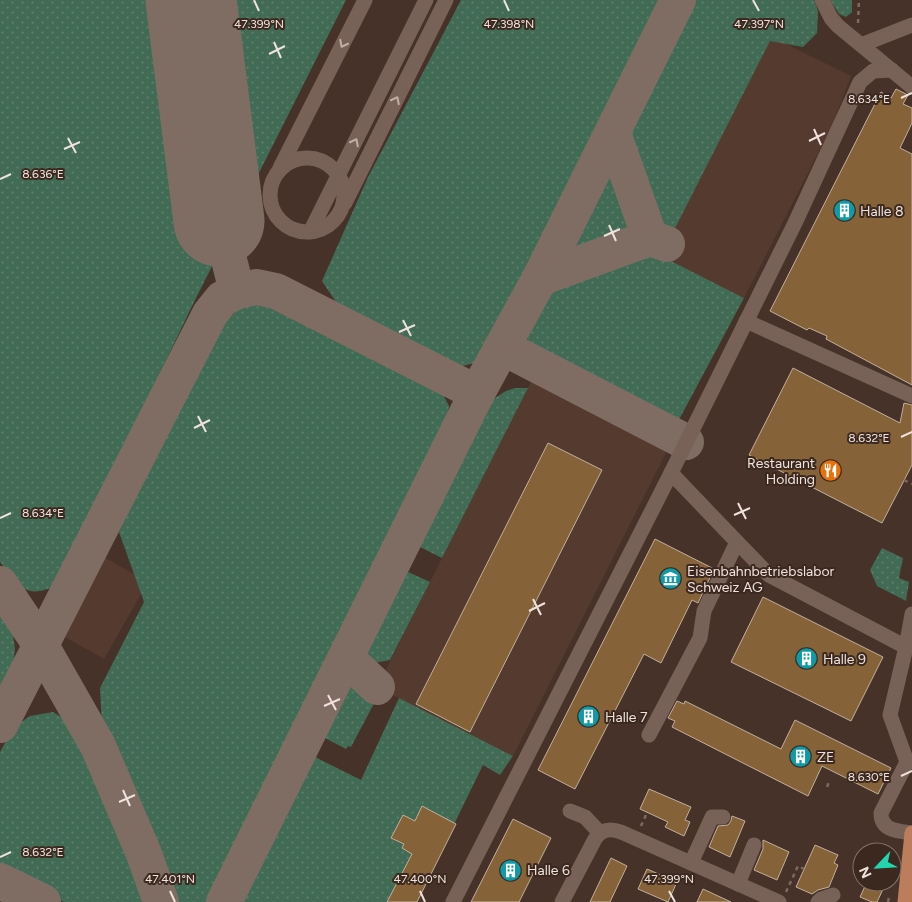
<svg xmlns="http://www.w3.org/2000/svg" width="912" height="902" viewBox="0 0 912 902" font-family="Figtree,sans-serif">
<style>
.built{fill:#553a2f}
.grass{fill:url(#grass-dots)}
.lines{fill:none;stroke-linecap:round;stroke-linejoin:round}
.taxiway{stroke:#7f6d64;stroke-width:36}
.runway{stroke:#7f6d64;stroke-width:91}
.building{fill:#856237;stroke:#c1b09c}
.path{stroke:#7c6a62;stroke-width:2.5;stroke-dasharray:4 4;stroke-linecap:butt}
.minor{stroke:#786257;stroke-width:15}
.major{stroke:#bb7d5b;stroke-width:15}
.oneway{stroke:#bfafa7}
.ticks{fill:none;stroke:#efe2dc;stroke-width:2}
.labels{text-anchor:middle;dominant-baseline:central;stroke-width:4;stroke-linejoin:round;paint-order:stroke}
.poi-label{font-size:14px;fill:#efe2dc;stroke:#3b281f;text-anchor:start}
.ticks-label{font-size:12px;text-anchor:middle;fill:#efe2dc;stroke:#3b281f;stroke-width:4;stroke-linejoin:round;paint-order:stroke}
</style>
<defs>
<pattern id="grass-dots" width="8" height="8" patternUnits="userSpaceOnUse" patternTransform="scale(1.25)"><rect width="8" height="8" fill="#416b54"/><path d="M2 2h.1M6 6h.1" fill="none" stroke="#5d806c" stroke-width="1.8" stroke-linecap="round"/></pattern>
</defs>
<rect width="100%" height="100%" fill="#463228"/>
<g class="built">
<path d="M770 36 851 76 831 128 744 298 660 257Z"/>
<path d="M539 366 675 435 513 756 377 687Z"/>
<path d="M90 549 148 582 104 659 49 628Z"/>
</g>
<g class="grass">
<path d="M0 0H346L194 302 61 580C56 587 52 588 44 590 22 597 12 577 0 562Z"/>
<path d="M461 0H668L493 347 478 362 463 366 451 365 400 342 342 311 322 281 368 177Z"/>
<path d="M690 0H814L818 11 817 33 803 47 770 41 661 256 744 298 673 431 538 361 527 342 530 323 544 293Z"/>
<path d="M830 0H852V12L846 17 839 14Z"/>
<path d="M247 304H281L438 385 449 406 444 438 213 902H168L146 837 102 727 100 688 144 602 119 532 217 325Z"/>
<path d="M515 388H528L442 558 414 544 487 403 506 391Z"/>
<path d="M882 548 903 558 899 578 909 582 906 601 877 586 870 570Z"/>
<path d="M404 570 430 582 390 660 374 663 368 659 366 643Z"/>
<path d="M0 604 11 620 15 649 12 677 0 702Z"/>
<path d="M364 682 377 687 374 691 379 694 351 747 348 746 346 749 325 738 326 735 322 733C333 712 339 687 364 682Z"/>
<path d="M399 698 513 756 500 775 483 765 416 902H240L311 755 361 780Z"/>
<path d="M53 712 74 725 114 804 147 902H64L0 870V752L13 728 30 716Z"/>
</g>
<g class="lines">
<g class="taxiway">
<path d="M613 133 650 238 667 244"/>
<path d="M219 221 237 291"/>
<path d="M540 278 650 238"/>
<path d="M502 347 686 442"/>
<path d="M0 584 40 644 98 746 144 854 161 902"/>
<path d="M346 658 377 687"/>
<path d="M0 725 210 314 222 299 237 291 257 287 276 291 477 393"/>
<path d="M0 881 43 902"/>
<path d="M224 902 477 393 540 278 678 0"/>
</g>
<path class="runway" d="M191 0 219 221"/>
</g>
<g class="building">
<path d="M896 89 908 95 903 104 912 108V123L900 148 912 154V385L826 339 827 336 809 328 807 330 770 311 881 92 891 98Z"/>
<path d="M793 368 900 423 904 403 912 405V465L882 523 749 455Z"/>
<path d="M548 443 602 470 470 732 416 704Z"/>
<path d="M655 539 714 569 698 603 692 600 661 663 644 654 575 789 538 770Z"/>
<path d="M763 597 883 657 851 721 731 662Z"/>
<path d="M677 701 684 704 685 701 781 749 795 720 891 768 878 794 822 766 808 796 672 727 675 721 668 718Z"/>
<path d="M649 789 691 807 685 820 690 822 684 836 665 827 668 822 640 809Z"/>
<path d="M422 806 456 824 417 902H387L412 854 402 848 404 844 391 838 403 815 415 821Z"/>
<path d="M732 816 745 821 730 857 709 847 718 826 728 825 731 821Z"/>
<path d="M513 819 551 838 519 902H471Z"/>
<path d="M763 840 789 852 777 880 754 870 763 849Z"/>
<path d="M815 845 838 855 834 863 838 865 829 887 818 890 812 894 796 887Z"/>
<path d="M611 858 627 866 610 902H590Z"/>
<path d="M647 869 677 882 668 902 638 889Z"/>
<path d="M867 882H874L884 887 877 902H872L860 897Z"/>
<path d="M703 889 731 902H697Z"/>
</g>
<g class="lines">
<g class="path">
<path d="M858 23 859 0"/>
<path d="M904 480 912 484"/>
<path d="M827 787 830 780"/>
<path d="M641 826 646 815"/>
<path d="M786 892 798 866 804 869"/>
<path d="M888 902 889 897"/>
</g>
<g class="minor">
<path d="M822 0 831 18 838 26 912 87"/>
<path d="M861 45 912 25"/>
<circle cx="307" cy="195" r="37"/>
<path d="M280 168 365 0"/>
<path d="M345 203 446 0"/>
<path d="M310 232 426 0"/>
<path d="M746 321 912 396"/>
<path d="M737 542 769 575 906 647"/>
<path d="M912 614 906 647 890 715 907 762 881 813C881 831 898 831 912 833"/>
<path d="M649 735 700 638 704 611 737 542 671 473"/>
<path d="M570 811 585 817 600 833"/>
<path d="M691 863 712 817H723"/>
<path d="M738 884 754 845"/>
<path d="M453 902 671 473 795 223 860 82 873 71 892 70"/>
<path d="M562 902 595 839C602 829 610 828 621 832L779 902"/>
<path d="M818 902 821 899 833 895"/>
</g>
<path class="major" d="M905 902 912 833"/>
</g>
<defs><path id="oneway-chevron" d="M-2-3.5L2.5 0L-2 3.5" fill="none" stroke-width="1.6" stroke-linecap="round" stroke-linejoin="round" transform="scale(1.25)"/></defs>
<g class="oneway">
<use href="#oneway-chevron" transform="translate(343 44) rotate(117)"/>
<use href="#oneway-chevron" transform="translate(396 100) rotate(-63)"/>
<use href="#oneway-chevron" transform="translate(355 142) rotate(-63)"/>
</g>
<path class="ticks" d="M254 0 259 11M504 0 509 11M753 0 759 11M274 42 281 58M269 54 285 46M901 98 912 93M814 129 821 145M68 138 76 153M809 141 825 133M64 149 80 142M0 179 11 174M609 225 616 241M604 236 620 229M403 320 411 336M399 332 415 325M198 416 206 432M194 428 210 420M901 437 912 432M738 503 746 519M734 515 750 508M0 518 11 513M533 599 541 615M529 611 545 603M328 695 336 710M324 706 340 699M901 776 912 771M123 790 130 806M119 802 135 795M0 857 11 852M170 891 175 902M420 891 425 902M669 891 675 902"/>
<defs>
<symbol id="building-disc" viewBox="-11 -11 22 22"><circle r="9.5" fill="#0f9aa8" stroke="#3b281f"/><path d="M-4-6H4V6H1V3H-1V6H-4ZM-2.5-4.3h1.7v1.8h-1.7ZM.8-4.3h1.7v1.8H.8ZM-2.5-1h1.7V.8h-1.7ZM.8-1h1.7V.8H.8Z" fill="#fff"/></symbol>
<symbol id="restaurant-disc" viewBox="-11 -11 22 22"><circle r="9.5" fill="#e8710a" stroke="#3b281f"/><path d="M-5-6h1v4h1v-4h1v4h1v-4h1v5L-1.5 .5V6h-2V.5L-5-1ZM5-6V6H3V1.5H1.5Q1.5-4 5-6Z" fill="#fff"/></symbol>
<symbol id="museum-disc" viewBox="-11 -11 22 22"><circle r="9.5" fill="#0f9aa8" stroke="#3b281f"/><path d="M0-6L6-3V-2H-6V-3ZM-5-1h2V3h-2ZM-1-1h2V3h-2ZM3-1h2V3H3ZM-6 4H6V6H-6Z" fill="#fff"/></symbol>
</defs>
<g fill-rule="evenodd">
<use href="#building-disc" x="832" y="198" width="25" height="25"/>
<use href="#restaurant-disc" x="818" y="458" width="25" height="25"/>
<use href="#museum-disc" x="658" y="566" width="25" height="25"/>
<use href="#building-disc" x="794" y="646" width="25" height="25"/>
<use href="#building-disc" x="576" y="704" width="25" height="25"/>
<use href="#building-disc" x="788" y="744" width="25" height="25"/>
<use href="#building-disc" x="498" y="858" width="25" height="25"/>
</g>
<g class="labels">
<g class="poi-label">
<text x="860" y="211">Halle 8</text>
<text x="815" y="463" text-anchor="end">Restaurant<tspan x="815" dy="16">Holding</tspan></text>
<text x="687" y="571">Eisenbahnbetriebslabor<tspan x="687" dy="16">Schweiz AG</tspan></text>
<text x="823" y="659">Halle 9</text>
<text x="605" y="717">Halle 7</text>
<text x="817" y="757">ZE</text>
<text x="527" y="870">Halle 6</text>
</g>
</g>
<g class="ticks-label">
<text x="259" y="28">47.399°N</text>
<text x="509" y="28">47.398°N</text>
<text x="759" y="28">47.397°N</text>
<text x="869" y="103">8.634°E</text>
<text x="43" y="178">8.636°E</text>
<text x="869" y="442">8.632°E</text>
<text x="43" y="517">8.634°E</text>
<text x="869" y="781">8.630°E</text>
<text x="43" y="856">8.632°E</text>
<text x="170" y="883">47.401°N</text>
<text x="420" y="883">47.400°N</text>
<text x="669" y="883">47.399°N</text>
</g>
<g transform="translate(877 867) rotate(245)"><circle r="24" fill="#3b281f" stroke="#83726b"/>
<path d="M0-4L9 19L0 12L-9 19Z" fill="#22d5af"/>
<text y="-8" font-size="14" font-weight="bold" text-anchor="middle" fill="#efe2dc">N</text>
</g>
</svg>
